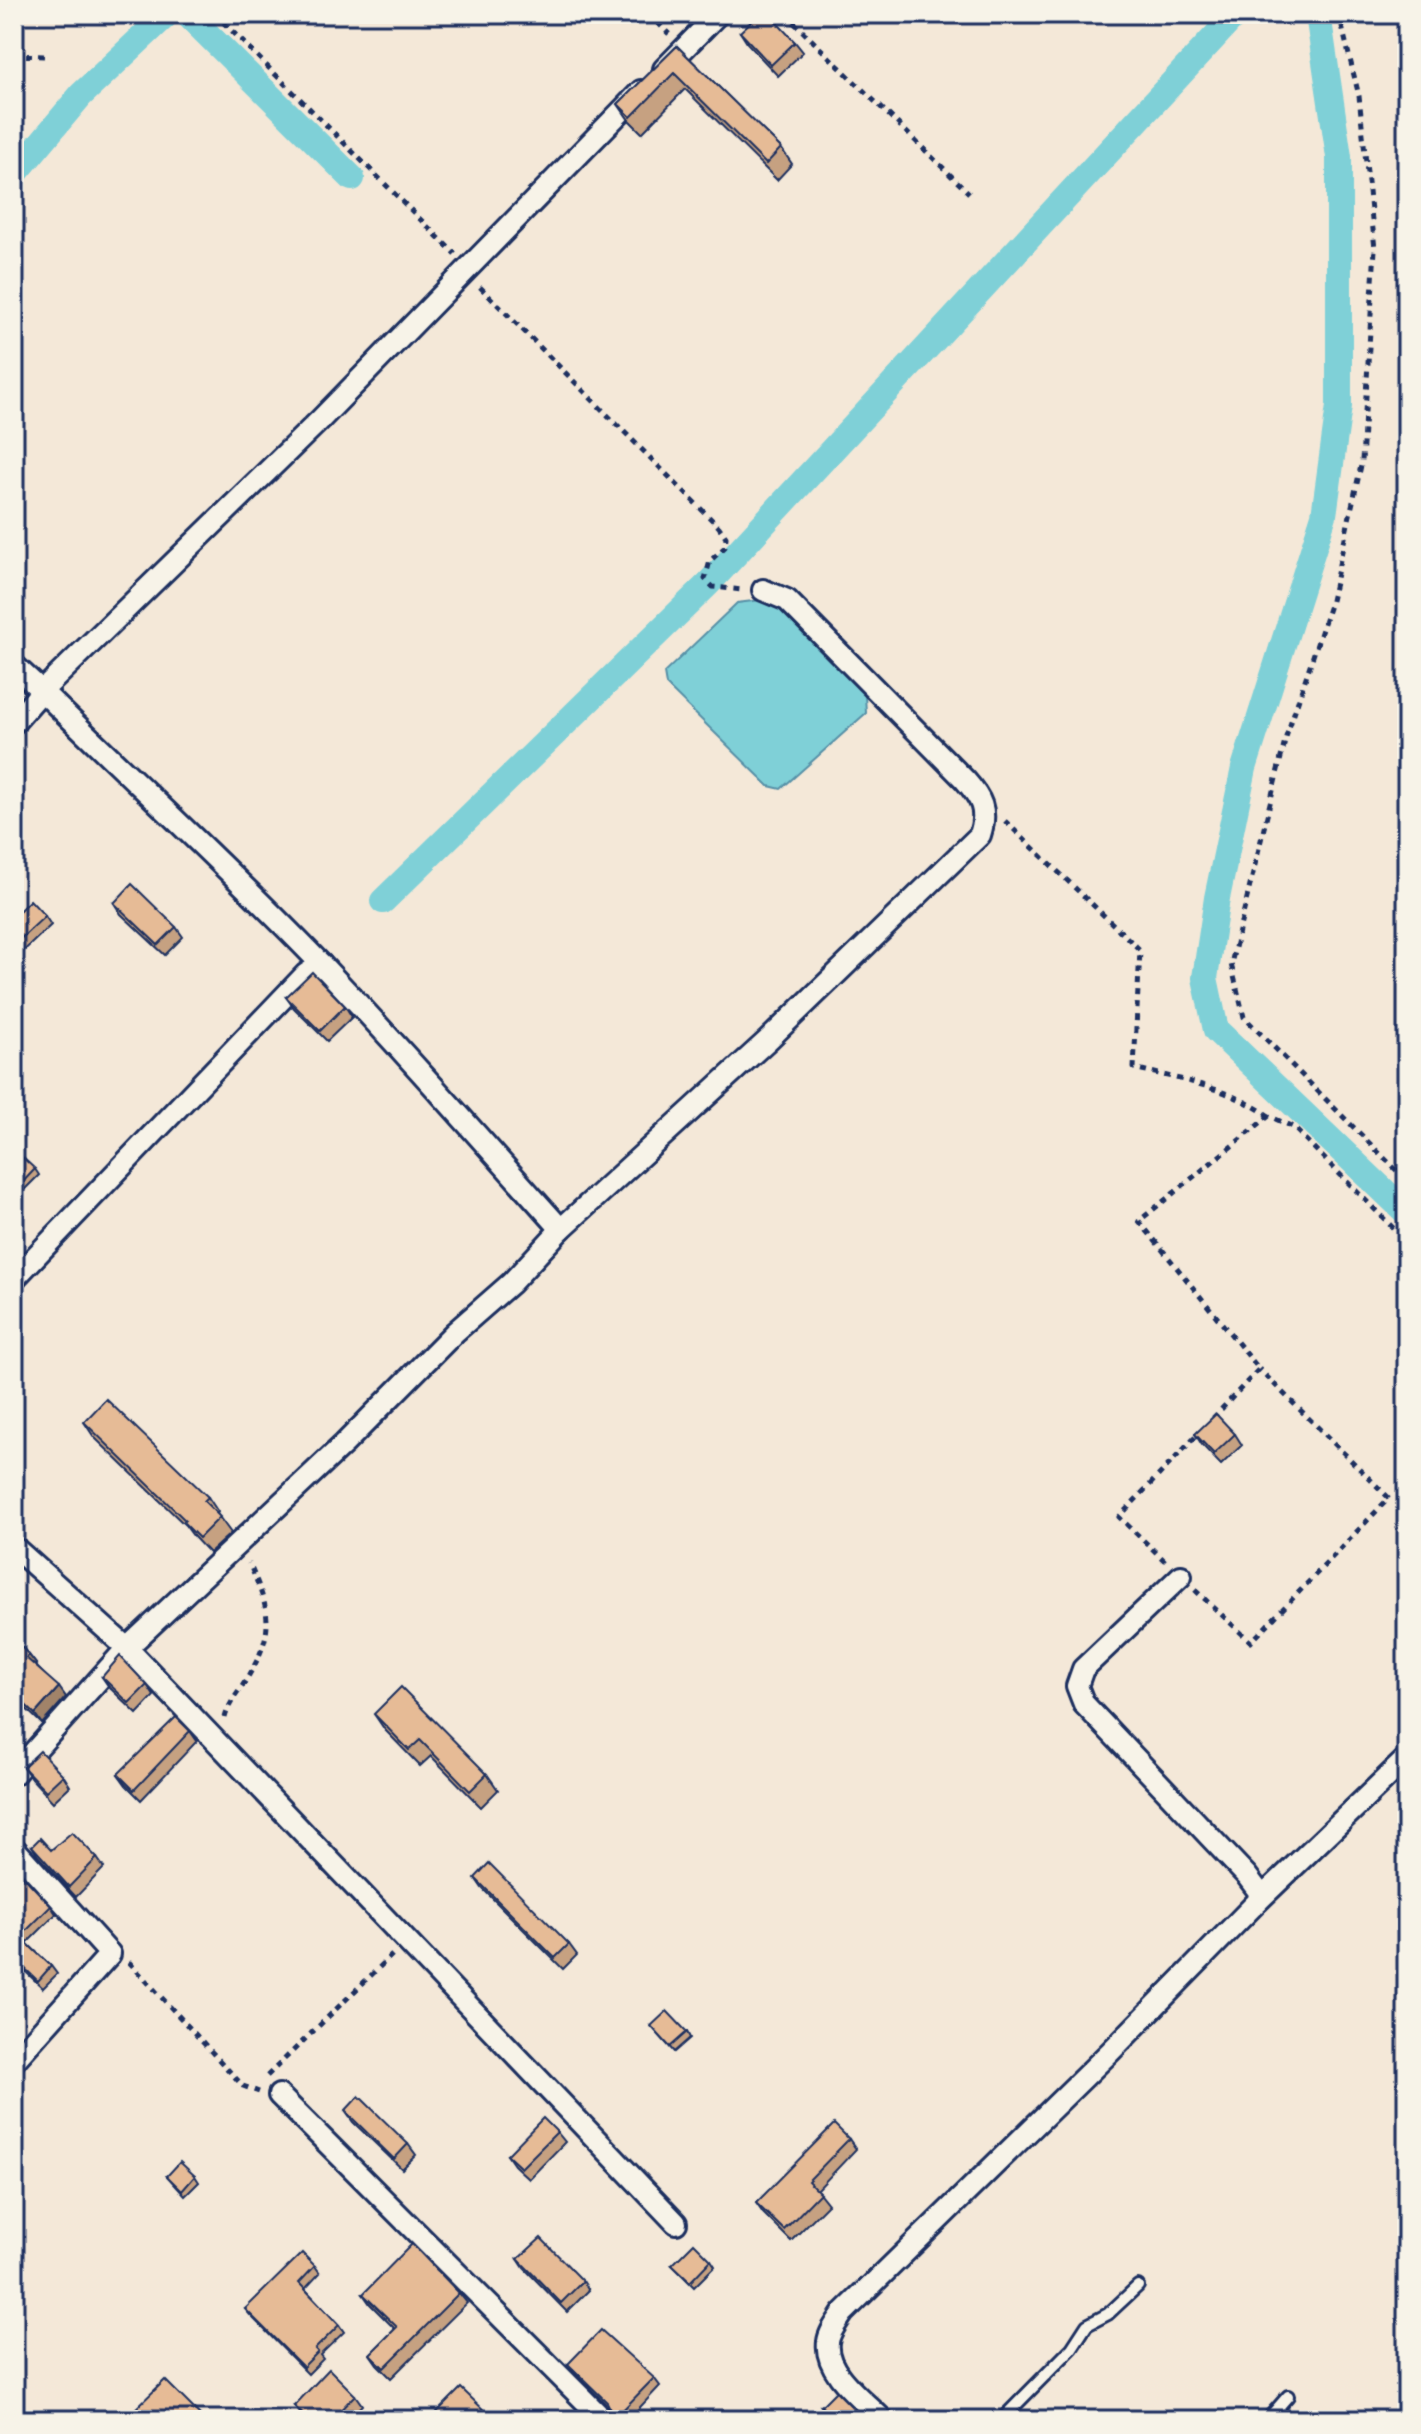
<svg xmlns="http://www.w3.org/2000/svg" width="1421" height="2434" viewBox="0 0 1421 2434" font-family="Dekko,sans-serif">
<style>
.water{fill:#7fd0d7;stroke:#5790a7;stroke-width:2}
.lines{fill:none;stroke-linecap:round;stroke-linejoin:round}
.canal{stroke:#7fd0d7;stroke-width:26}
.lane-casing{stroke:#1b2f5e;stroke-width:16}
.street-casing{stroke:#1b2f5e;stroke-width:26}
.path{stroke:#1b2f5e;stroke-width:5;stroke-dasharray:6 6;stroke-linecap:butt}
.lane{stroke:#f7f3e8;stroke-width:10}
.street{stroke:#f7f3e8;stroke-width:20}
.wall{fill:#c6a181;stroke:#1b2f5e;stroke-width:2}
.shaded-wall{fill:#a18369;stroke:#1b2f5e;stroke-width:2}
.building{fill:#e6bb96;stroke:#1b2f5e;stroke-width:2}
</style>
<rect width="100%" height="100%" fill="#f4e8d8"/>
<filter id="ink" filterUnits="userSpaceOnUse"><feTurbulence type="fractalNoise" baseFrequency=".0125" numOctaves="2"/><feDisplacementMap in="SourceGraphic" scale="16" xChannelSelector="R" yChannelSelector="G"/><feConvolveMatrix kernelMatrix="1 2 1 2 8 2 1 2 1" color-interpolation-filters="sRGB"/></filter>
<g filter="url(#ink)">
<path class="water" d="M761 600 784 611 865 695 866 713 781 789 769 786 666 685 664 673 737 603Z"/>
<g class="lines">
<g class="canal">
<path d="M187 14 352 178"/>
<path d="M1318 14 1339 157V406L1324 515 1244 768 1217 898 1205 978 1216 1030 1407 1213"/>
<path d="M14 175 81 95 167 14"/>
<path d="M383 901 708 584 1236 14"/>
</g>
<defs>
<g id="lane">
<path d="M1001 2420 1072 2348 1087 2325 1108 2314 1138 2286"/>
<path d="M1267 2420 1288 2396"/>
</g>
<g id="street">
<path d="M664 69 718 14"/>
<path d="M14 665 42 691 14 723"/>
<path d="M561 1229C481 1140 403 1050 320 963 231 870 134 782 42 691L319 421 641 91"/>
<path d="M14 1279 306 974 321 964"/>
<path d="M14 1547 127 1648 676 2223"/>
<path d="M14 1774 127 1648 344 1444 455 1332 511 1283 561 1229 768 1040 980 835C988 810 981 798 965 780L787 600 763 590"/>
<path d="M14 1848 110 1954 14 2061"/>
<path d="M1258 1901 1407 1758"/>
<path d="M279 2095 604 2420"/>
<path d="M883 2420C864 2400 824 2373 828 2342 829 2332 838 2321 843 2313L1110 2052 1258 1901 1259 1892 1247 1876 1084 1704 1077 1686 1083 1669 1181 1576"/>
</g>
</defs>
<use href="#lane" class="lane-casing"/>
<use href="#street" class="street-casing"/>
<g class="path">
<path d="M215 14 455 254"/>
<path d="M649 14 669 34"/>
<path d="M785 14 969 193"/>
<path d="M1339 14 1359 96 1375 249 1362 461 1330 605 1286 737 1231 964 1244 1017 1407 1181"/>
<path d="M14 55 44 56"/>
<path d="M480 287 719 527 726 537 725 547 710 561 705 579 713 587 743 590"/>
<path d="M1005 821 1140 950 1134 1068C1182 1080 1227 1087 1269 1116"/>
<path d="M1213 1418 1259 1369 1139 1221 1269 1116 1293 1127 1407 1242"/>
<path d="M1165 1561 1119 1517 1201 1431"/>
<path d="M1195 1590 1251 1642 1389 1498 1259 1369"/>
<path d="M225 1718C228 1704 239 1692 246 1680 276 1631 271 1613 249 1563"/>
<path d="M129 1962 243 2086 259 2092"/>
<path d="M267 2076 392 1955"/>
</g>
<use href="#lane" class="lane"/>
<use href="#street" class="street"/>
</g>
<g class="wall">
<path d="M740 32 795 42 803 52 778 76 747 43Z"/>
<path d="M677 46 781 148 792 164 777 180 685 89 642 133 629 120 618 104Z"/>
<path d="M114 903 176 927 183 937 165 955 121 914Z"/>
<path d="M14 916H45L51 925 14 960Z"/>
<path d="M286 997 345 1006 352 1017 327 1041 294 1008Z"/>
<path d="M14 1163 35 1169 39 1175 23 1191 14 1182Z"/>
<path d="M84 1422 208 1497 218 1512 217 1514 231 1533 209 1553 194 1537 185 1525 94 1437Z"/>
<path d="M1195 1434H1235L1242 1445 1221 1465 1202 1445Z"/>
<path d="M14 1639 29 1655 36 1664 35 1665 66 1697 42 1724 21 1704 14 1711Z"/>
<path d="M102 1677 147 1685 154 1696 137 1714 109 1687Z"/>
<path d="M374 1714 487 1774 498 1790 481 1807 431 1756 420 1766 385 1730Z"/>
<path d="M190 1731 197 1741 141 1800 126 1785 118 1774Z"/>
<path d="M23 1767 63 1775 70 1786 53 1802 31 1778Z"/>
<path d="M32 1846 97 1858 104 1868 76 1897 38 1856Z"/>
<path d="M475 1878 569 1944 577 1955 563 1969 482 1888Z"/>
<path d="M14 1881 51 1906 56 1914 27 1943 51 1966 57 1974 43 1988 14 1961Z"/>
<path d="M651 2026 687 2032 690 2038 674 2052Z"/>
<path d="M345 2111 408 2144 416 2155 402 2169 353 2122Z"/>
<path d="M557 2132 565 2142 529 2179 514 2165 507 2155Z"/>
<path d="M849 2139 856 2149 817 2190 828 2204 791 2241 763 2213 756 2203Z"/>
<path d="M167 2176H195L199 2182 185 2196Z"/>
<path d="M518 2259 583 2281 589 2290 567 2312 524 2268Z"/>
<path d="M711 2260 715 2266 694 2287 672 2265Z"/>
<path d="M315 2266 320 2273 305 2289 339 2325 344 2332 320 2355 323 2359 308 2374 250 2315 245 2309Z"/>
<path d="M459 2293 467 2303 391 2378 377 2364 370 2354 395 2329 370 2304 363 2294Z"/>
<path d="M568 2364 654 2378 660 2386 628 2420H617L610 2408 574 2372Z"/>
<path d="M355 2395 362 2405 347 2420H306L294 2406Z"/>
<path d="M821 2406 855 2410 859 2415 855 2420H834Z"/>
</g>
<g class="shaded-wall">
<path d="M29 1655 36 1664 33 1668 26 1658Z"/>
<path d="M59 1687 66 1697 42 1724 35 1714Z"/>
</g>
<g class="building">
<path d="M759 14H769L795 42 771 65 740 32Z"/>
<path d="M677 46 781 148 766 164 674 73 631 117 618 104Z"/>
<path d="M132 884 176 927 158 945 114 903Z"/>
<path d="M30 900 45 916 14 945V916Z"/>
<path d="M312 972 345 1006 320 1031 286 997Z"/>
<path d="M21 1156 35 1169 19 1186 14 1181V1163Z"/>
<path d="M106 1399 208 1497 204 1501 220 1517 199 1538 183 1522 185 1520 84 1422Z"/>
<path d="M1216 1414 1235 1434 1214 1454 1195 1434Z"/>
<path d="M14 1639 29 1655 26 1658 59 1687 35 1714 14 1694Z"/>
<path d="M120 1656 147 1685 129 1703 102 1677Z"/>
<path d="M401 1687 487 1774 470 1791 420 1740 409 1750 374 1714Z"/>
<path d="M176 1717 190 1731 134 1790 118 1774Z"/>
<path d="M40 1751 63 1775 46 1791 23 1767Z"/>
<path d="M72 1832 97 1858 69 1887 32 1846 40 1838 51 1850Z"/>
<path d="M489 1863 569 1944 555 1958 475 1878Z"/>
<path d="M21 1874 51 1906 20 1937 51 1966 38 1981 14 1958V1881Z"/>
<path d="M667 2011 687 2032 670 2047 651 2026Z"/>
<path d="M359 2096 408 2144 394 2159 345 2111Z"/>
<path d="M543 2118 557 2132 521 2168 507 2155Z"/>
<path d="M834 2124 849 2139 808 2181 820 2193 784 2230 756 2203Z"/>
<path d="M180 2162 195 2176 182 2191 167 2176Z"/>
<path d="M541 2238 583 2281 561 2303 518 2259Z"/>
<path d="M694 2243 711 2260 690 2282 672 2265Z"/>
<path d="M412 2244 459 2293 384 2368 370 2354 397 2327 363 2294Z"/>
<path d="M302 2253 315 2266 299 2283 339 2325 315 2349 318 2352 303 2367 245 2309Z"/>
<path d="M601 2330 654 2378 615 2418 607 2402 568 2364Z"/>
<path d="M329 2369 355 2395 331 2420H309L294 2406Z"/>
<path d="M165 2380 205 2420H137L131 2413Z"/>
<path d="M461 2388 490 2416 486 2420H445L437 2412Z"/>
<path d="M836 2391 855 2410 846 2420H835L821 2406Z"/>
<path d="M753 2415 757 2420H748Z"/>
</g>
</g>
<rect width="1421" height="2434" fill="none" stroke="#f7f3e8" stroke-width="48"/>
<rect x="24" y="24" width="1373" height="2386" fill="none" stroke="#1b2f5e" stroke-width="3" filter="url(#ink)"/>
</svg>
